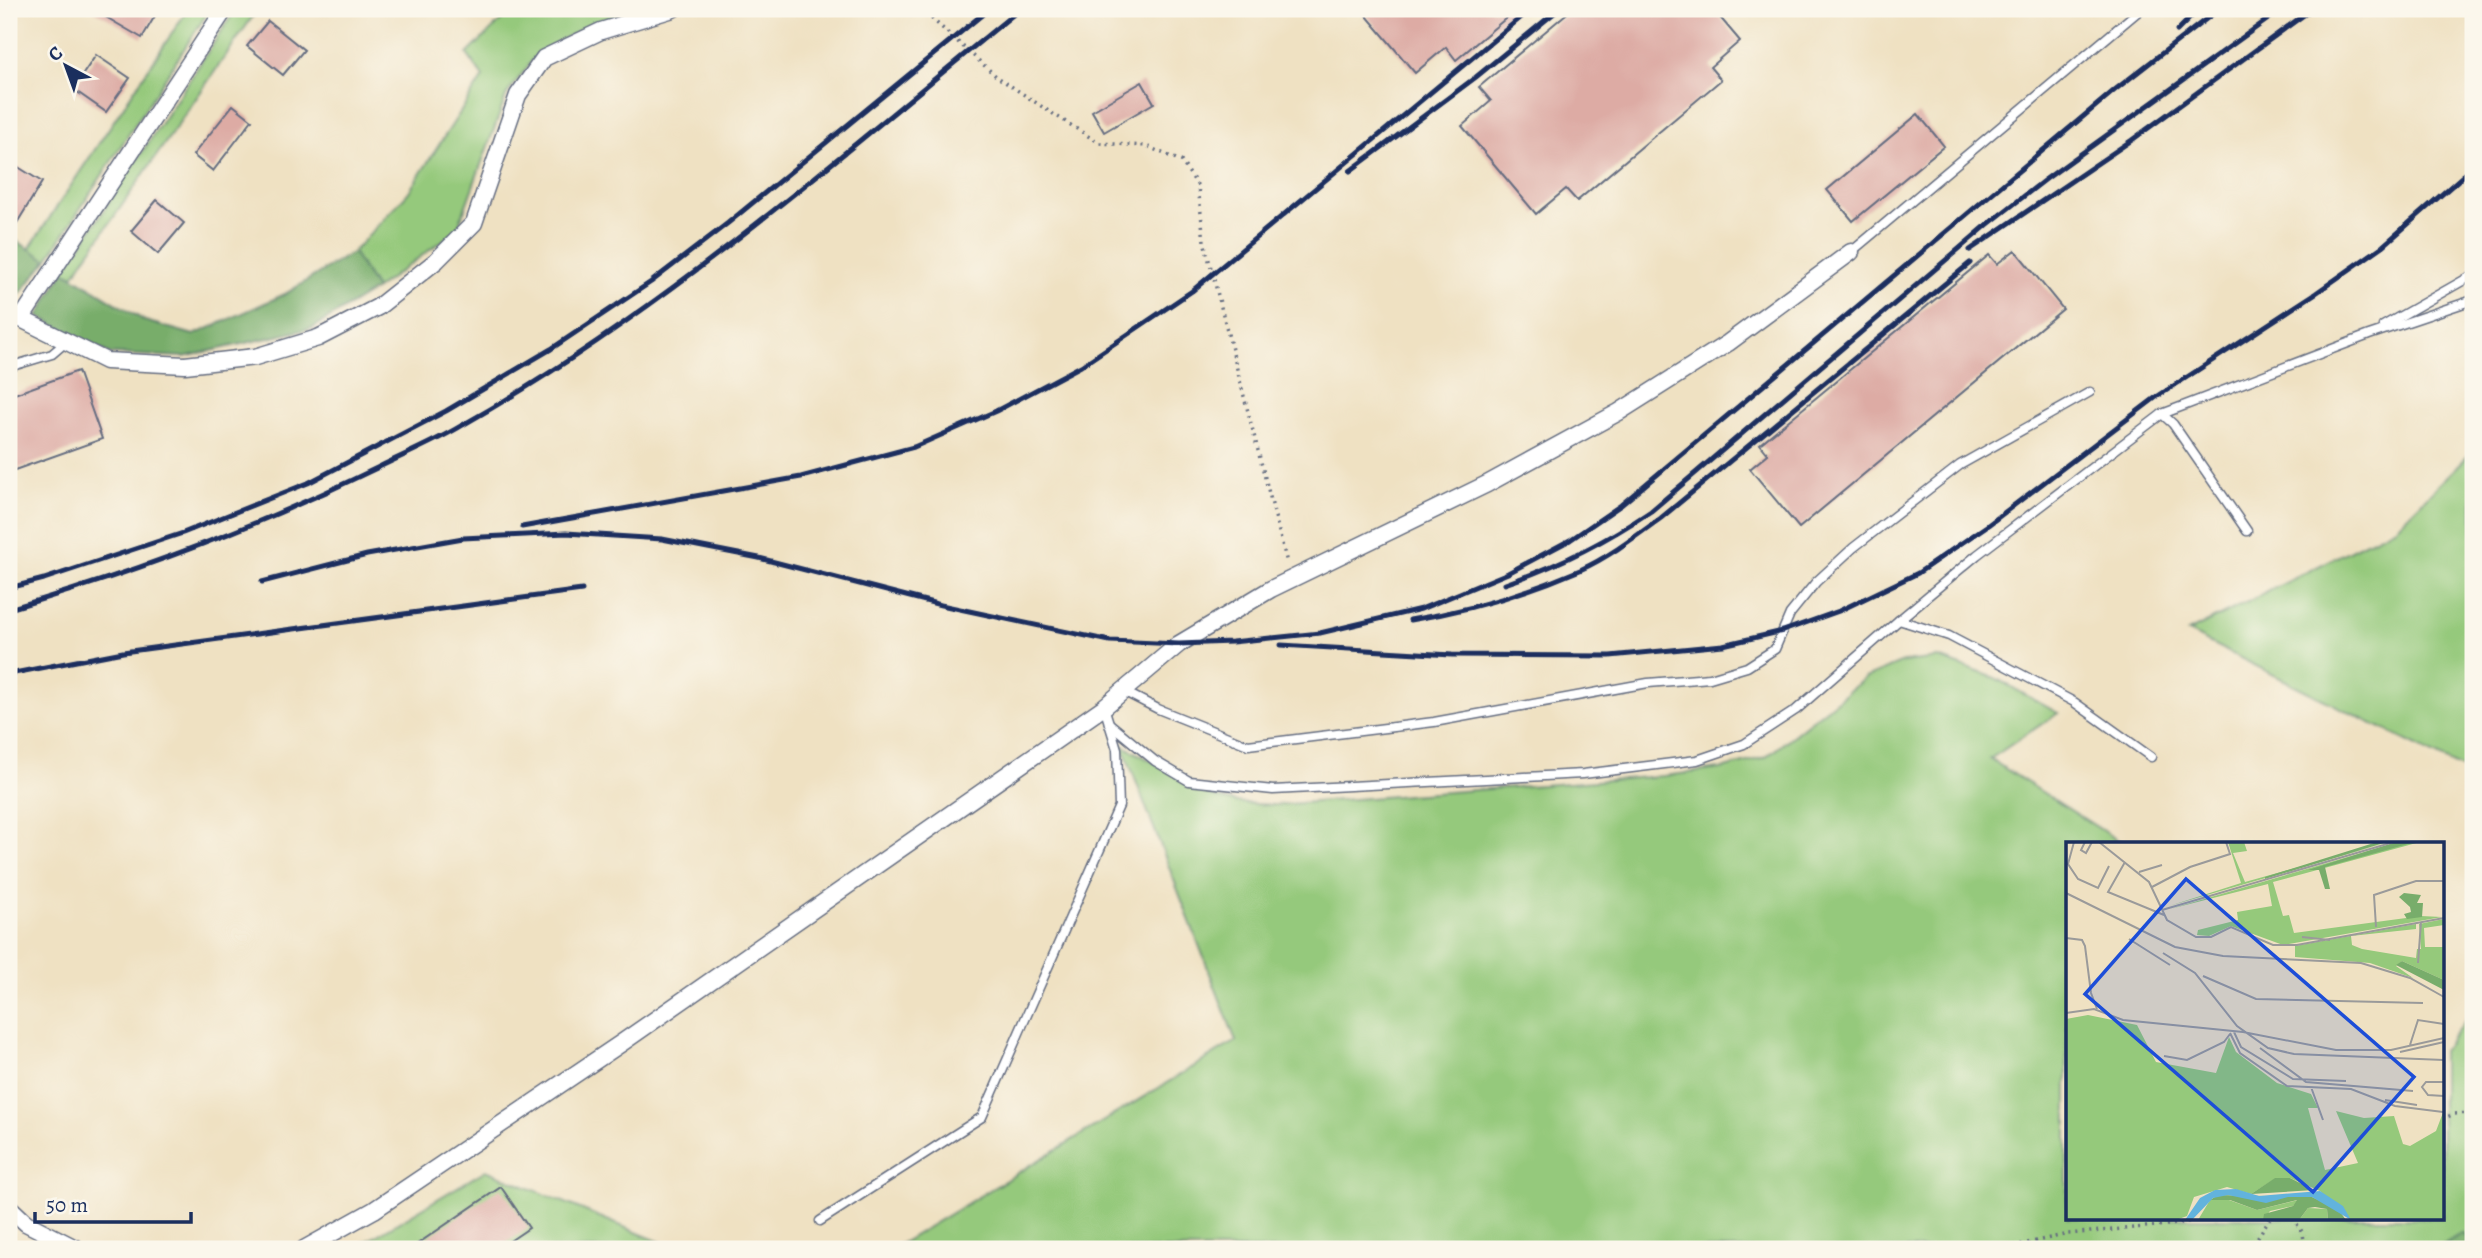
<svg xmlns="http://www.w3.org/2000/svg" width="2482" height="1258" viewBox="0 0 2482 1258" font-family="Alegreya,serif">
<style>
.green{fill:#95c97b;stroke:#587c6c;stroke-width:2}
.forest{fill:#78ad6b;stroke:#4a6e64;stroke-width:2}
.building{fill:#ddaba4}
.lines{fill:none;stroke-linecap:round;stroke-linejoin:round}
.lane-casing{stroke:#656d81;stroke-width:11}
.street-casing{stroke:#656d81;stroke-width:19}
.path{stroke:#656d81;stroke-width:3.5;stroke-dasharray:2 5;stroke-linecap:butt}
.lane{stroke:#fff;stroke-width:8}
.street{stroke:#fff;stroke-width:16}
.rail{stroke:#1b2f5e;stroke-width:5}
.inset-road{fill:none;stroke:#9a9a9a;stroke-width:2}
.view{fill:#1d4ed8;fill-opacity:0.15;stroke:#1d4ed8;stroke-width:3.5}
.inset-edge{fill:none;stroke:#1b2f5e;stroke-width:3.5}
</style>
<rect width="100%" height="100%" fill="#fbf7ec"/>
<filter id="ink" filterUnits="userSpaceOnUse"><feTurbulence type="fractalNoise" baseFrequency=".0143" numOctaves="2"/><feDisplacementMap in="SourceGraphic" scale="14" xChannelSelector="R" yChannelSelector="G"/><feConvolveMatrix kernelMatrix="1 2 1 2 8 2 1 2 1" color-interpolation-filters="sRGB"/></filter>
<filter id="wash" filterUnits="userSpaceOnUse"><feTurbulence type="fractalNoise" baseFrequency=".00686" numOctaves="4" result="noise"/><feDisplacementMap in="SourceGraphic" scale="28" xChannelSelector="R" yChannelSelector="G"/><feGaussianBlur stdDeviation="1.57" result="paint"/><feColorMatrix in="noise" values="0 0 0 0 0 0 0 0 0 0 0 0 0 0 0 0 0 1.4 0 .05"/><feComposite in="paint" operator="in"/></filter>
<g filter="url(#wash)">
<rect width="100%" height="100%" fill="#efe1c2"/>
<g class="green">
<path d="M188 9H210L47 260 29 249Z"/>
<path d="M236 9H258L73 276 64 271Z"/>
<path d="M513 9H636L592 23 538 53 507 94 457 230 376 289 353 252 408 193 483 77 467 54Z"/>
<path d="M2473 451V774L2188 632 2396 527Z"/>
<path d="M1939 658 1995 678 2058 713 1990 759 2122 843H2067V1218H2442V1051L2473 1010V1241L2461 1234 2437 1249H892L1236 1041 1122 745 1189 781C1211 803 1246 804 1275 805L1663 776 1721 769 1766 757 1865 678 1903 662Z"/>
<path d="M486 1170 677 1249H354Z"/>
</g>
<g class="forest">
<path d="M9 236 47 260 15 300 9 299Z"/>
<path d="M353 252 376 289 313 328 184 357 110 354 38 316 64 271 145 321 194 335 285 294Z"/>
<path d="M2462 1233 2473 1241 2465 1249H2437Z"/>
</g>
<g id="blocks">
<g class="building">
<path d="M92 9H159L142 38Z"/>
<path d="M1361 9H1517L1456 60 1446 47 1415 73Z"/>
<path d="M1572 9H1713L1740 41 1710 67 1721 80 1577 201 1566 189 1536 214 1462 126 1491 101 1479 87Z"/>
<path d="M268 21 304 50 283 75 247 46Z"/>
<path d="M96 55 130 78 106 112 73 89Z"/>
<path d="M1142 82 1154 103 1104 132 1092 111Z"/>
<path d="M233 105 252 120 213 171 193 155Z"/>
<path d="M1918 114 1944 146 1853 221 1827 190Z"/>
<path d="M15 165 42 182 9 236V175Z"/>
<path d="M157 200 184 223 158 254 131 231Z"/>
<path d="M2015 250 2063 309 1799 528 1750 469 1768 454 1760 444 1989 255 1997 264Z"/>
<path d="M78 371 102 439 9 472V396Z"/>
<path d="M501 1187 529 1228 498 1249H410Z"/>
</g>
</g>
</g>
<g filter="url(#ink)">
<use href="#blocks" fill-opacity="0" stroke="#656d81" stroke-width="2"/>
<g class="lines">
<defs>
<g id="lane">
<path d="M1851 252 2141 9"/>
<path d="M2383 326 2473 275"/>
<path d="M9 367 52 354 66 342"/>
<path d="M2162 414 2173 424 2247 531"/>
<path d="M1899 620 1949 636 2074 702 2151 757"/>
<path d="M1125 692 1158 709 1248 745 1434 722 1648 683 1710 678 1747 667 1775 649 1790 614 1816 582 1853 548 1960 465 2090 392"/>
<path d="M1109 723 1155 761 1189 781 1273 790 1583 774 1697 760 1744 744 1796 710 1899 620 1977 555 2162 414 2369 335 2473 300"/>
<path d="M820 1221 982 1117 1119 806 1117 749 1104 707"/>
</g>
<g id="street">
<path d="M9 313 106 361 185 365 255 357 318 338 378 307 436 261 474 223 518 95 544 58 601 31 673 9"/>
<path d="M21 319 225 9"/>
<path d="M9 1207 26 1223 77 1249"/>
<path d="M304 1249 374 1210 623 1042 1104 707 1179 644 1271 589 1487 484 1619 412 1728 343 1851 252"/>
</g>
</defs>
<use href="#lane" class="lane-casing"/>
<use href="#street" class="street-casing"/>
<g class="path">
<path d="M921 9 996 76 1047 110 1099 143 1146 146 1181 161 1198 186 1204 241 1287 563"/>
<path d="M2442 1119 2454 1114 2473 1113"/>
<path d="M2293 1218 2303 1233 2305 1249"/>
<path d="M2000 1249 2068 1234 2178 1224 2203 1218"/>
<path d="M2250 1249 2270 1218"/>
</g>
<use href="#lane" class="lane"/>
<use href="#street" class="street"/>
<g class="rail">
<path d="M2177 31 2199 9"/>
<path d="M1350 171 1476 77 1559 9"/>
<path d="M1970 250 2132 140 2312 9"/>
<path d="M522 527 801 477 914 447 996 411 1081 366 1192 291 1531 9"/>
<path d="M262 582 367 555 463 538 566 533 662 539 759 558 941 605 1110 641 1179 644 1232 642 1320 633 1421 609 1508 573 1570 540 1621 505 2116 89 2219 9"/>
<path d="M1505 584C1558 566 1605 542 1651 511L1987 225 2046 179 2282 9"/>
<path d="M9 588 44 579 183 533 308 483 446 411 551 349 651 282 728 223 989 9"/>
<path d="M9 609C137 572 261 525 381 466 408 453 436 441 461 426 664 312 840 155 1020 9"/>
<path d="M1410 620C1467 611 1527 593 1580 570 1609 557 1635 537 1661 518L1970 263"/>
<path d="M1281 645 1452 655 1610 656 1723 645 1783 631 1839 611 1918 573 1988 525 2155 398 2316 293 2383 246 2473 167"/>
<path d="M9 674 123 652 582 590"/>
</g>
</g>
</g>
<g transform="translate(2066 842)">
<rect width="378" height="378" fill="#efe1c2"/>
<path d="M162 0H178L181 9 167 11 179 40 323 0 103 64 175 41ZM333 0H354L207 40 217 74 223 73 228 91 355 74 376 75 217 103 165 84 143 94 131 93 132 88 172 78 171 70 206 64 202 42 104 67ZM378 77V83L358 86 359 105H378V138L336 119 330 124 347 136 304 121 229 115V104L350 82V87L285 94 286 103 296 107 350 116 351 107H355L353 82ZM22 173 71 183 90 220 150 231 163 195 170 210 211 241 245 252 252 266H242L259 328 292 321 270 269 298 276 328 274 337 302 344 304 370 289 378 268V378H285L254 349 224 336H210L185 352 161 345 128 355 121 374 110 378H0V177ZM144 358H163L191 368 232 358 227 364 204 369 197 378H132ZM242 366 261 367 262 378H233Z" fill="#95c97b"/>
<path d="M311 0H321L199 37V35ZM330 0H349L259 25 264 47H259L253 28H242ZM338 51 355 53 351 61H357L356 75 341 77 338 72 345 70 344 65 333 55ZM336 119 378 138V148L330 123ZM209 336H224L248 348 185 352ZM152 353 246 355 272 367 280 378H262L261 367 249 365 242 366 233 378H197L198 372 227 364 231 358 191 368 164 358H144Z" fill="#78ad6b"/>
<path d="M170 347 193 354 254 349 277 364 285 378 246 355H222L200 361 162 353 147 356 126 378H119L134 356 149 348Z" fill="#62b3dd"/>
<path class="inset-road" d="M8 0 2 22 12 37 32 46 43 24M19 0 15 8 20 11 26 0M33 0 83 40 101 78 130 95H145L165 85 207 103H231L378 76M59 20 42 50 98 73M73 30 96 23M86 45 124 25 164 12 160 0M0 51 109 105 157 114 295 121 344 136 378 155M96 68 328 0M310 85 308 53 350 39H378M236 95 264 98M0 96 16 98 19 104 25 151 31 167M63 97 104 123M97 111 129 131 171 184 202 206 228 212 378 218M352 121 355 80M137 134 190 157 357 161M0 171 28 167 57 178 177 190 270 208H325L378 196M168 190 175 205 227 237 280 239M164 191 174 211 221 244 285 247 329 264 377 270M344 203 352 178 378 182M194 206 240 240 347 249M334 210 378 200M98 214 121 218 158 200 164 192M378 240H360L356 245 362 253 378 254M245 245 257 278M319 258 351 263"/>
<path class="view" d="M120 37 348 235 247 350 19 152Z"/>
<rect width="378" height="378" class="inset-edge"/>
</g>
<rect width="2482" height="1258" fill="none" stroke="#fbf7ec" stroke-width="35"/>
<g transform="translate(66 66) rotate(319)" stroke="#fbf7ec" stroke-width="5" paint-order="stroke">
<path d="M0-5L12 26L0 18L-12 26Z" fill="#1b2f5e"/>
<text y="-10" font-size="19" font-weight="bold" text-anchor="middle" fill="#1b2f5e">С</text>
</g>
<path d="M35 1212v10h156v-10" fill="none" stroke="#1b2f5e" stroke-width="3.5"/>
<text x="46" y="1212" font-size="21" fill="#1b2f5e" stroke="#fbf7ec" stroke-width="5" paint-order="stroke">50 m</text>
</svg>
